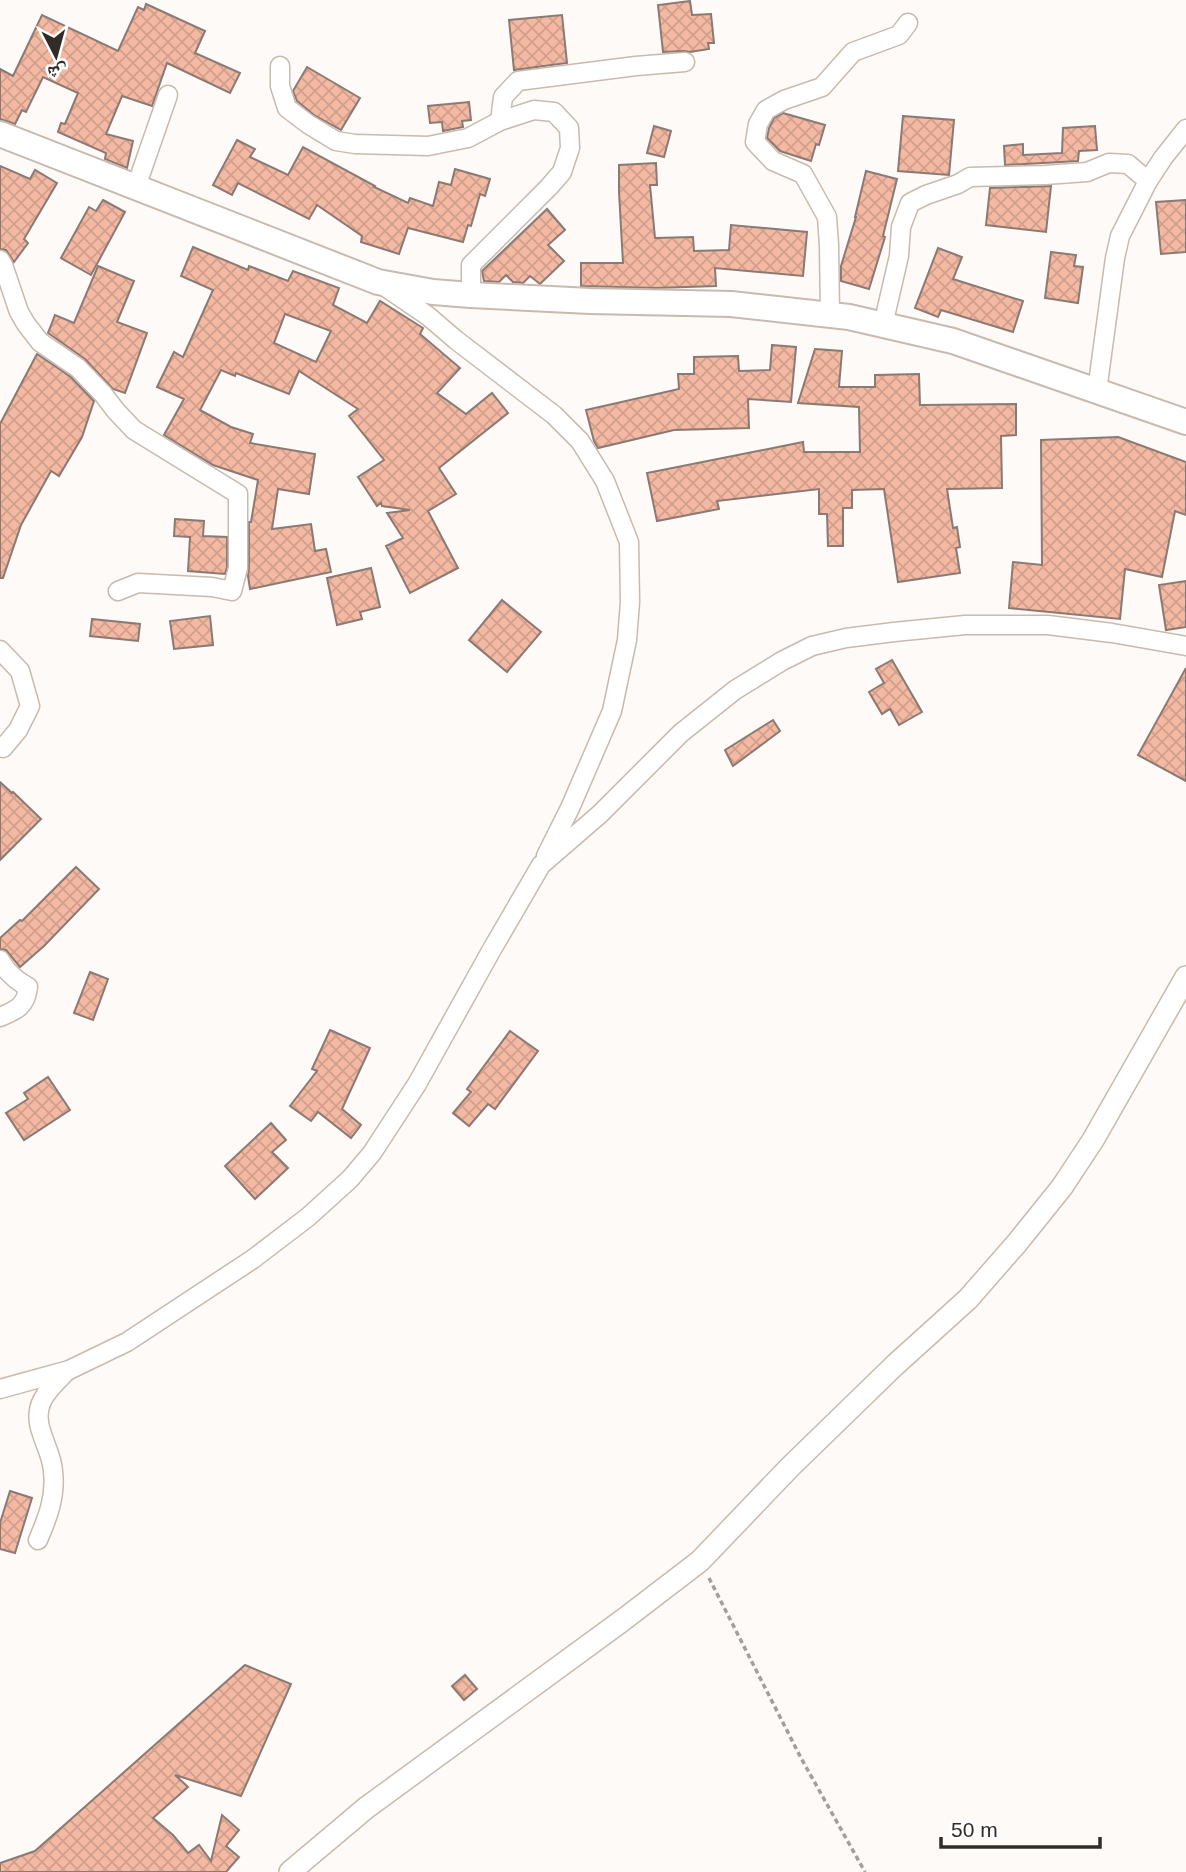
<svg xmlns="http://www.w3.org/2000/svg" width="1186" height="1872" viewBox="0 0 1186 1872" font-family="Arial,'Noto Naskh Arabic',sans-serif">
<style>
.building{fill:url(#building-cross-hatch);stroke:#8b7973;stroke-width:2;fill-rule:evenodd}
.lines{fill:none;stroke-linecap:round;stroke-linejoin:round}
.minor-casing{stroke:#c8baae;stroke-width:21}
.tertiary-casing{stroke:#c8baae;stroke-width:24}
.secondary-casing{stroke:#c8baae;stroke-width:28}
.path{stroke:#a39e9b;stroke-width:3.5;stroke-dasharray:5 3.5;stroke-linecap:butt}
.minor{stroke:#fff;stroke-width:18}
.tertiary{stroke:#fff;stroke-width:21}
.secondary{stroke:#fff;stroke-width:24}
</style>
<defs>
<pattern id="building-cross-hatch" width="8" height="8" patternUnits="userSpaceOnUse" patternTransform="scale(1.75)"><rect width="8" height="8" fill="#f3b9a3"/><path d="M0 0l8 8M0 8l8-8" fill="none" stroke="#d19f8c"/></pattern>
</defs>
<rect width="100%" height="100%" fill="#fdfaf8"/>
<g class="building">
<path d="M690 1 692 15 711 14 714 43H708L709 49 690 52 684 51 663 52 658 5Z"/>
<path d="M146 4 205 31 195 53 240 73 230 93 167 63 152 106 122 96 106 134 133 141 127 168 105 159 106 153 58 132 61 123 65 124 78 93 43 77 26 112 22 110 15 124 0 119V69L13 76 42 15 118 51 138 7 144 10Z"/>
<path d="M562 15 567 63 514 70 509 20Z"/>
<path d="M307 67 360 98 341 130 314 115 297 101 293 91Z"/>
<path d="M469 102 471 120 462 121 463 127 443 131 442 122 430 123 428 106Z"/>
<path d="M783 113 825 125 819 145 816 144 811 161 780 151 767 138 769 128 774 118Z"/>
<path d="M903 116 954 120 949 175 898 171Z"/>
<path d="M654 126 671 131 664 157 647 153Z"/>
<path d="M1095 126 1097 150 1079 151 1078 161 1005 165 1004 146 1023 144V155L1062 153 1063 128Z"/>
<path d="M237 140 255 149 250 157 288 175 303 147 375 186 374 187 408 203 410 198 433 206 439 182 451 185 455 169 490 179 485 196 480 194 471 226 468 225 463 242 408 228 399 254 361 242 362 236 317 205 309 219 238 183 232 195 213 185Z"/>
<path d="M656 163 657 185H650L655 238 693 237 694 251 729 250 731 225 807 232 803 276 715 268 716 286 655 288 581 286V263H623L619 192V165Z"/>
<path d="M0 166 30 179 35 170 57 183 24 239 28 243 14 262 6 250 0 249Z"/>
<path d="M866 171 897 179 883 236 885 237 869 289 841 281V266L856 217H855Z"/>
<path d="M1051 186 1046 232 986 225 990 188Z"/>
<path d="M103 200 125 212 91 275 61 258 89 207 96 211Z"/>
<path d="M1186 200V252L1161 254 1156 202Z"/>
<path d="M547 209 565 230 548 245 564 261 540 284 530 276 523 283 513 282 506 275 499 282 484 281 482 271Z"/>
<path d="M193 247 248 270 249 266 288 281 293 271 339 288 333 305 367 323 380 301 423 328 420 334 460 368 437 393 466 414 492 393 508 413 439 468 456 494 428 511 458 568 410 593 386 546 403 538 387 513 410 510 382 506 381 503 377 506 358 477 384 460 349 416 358 409 299 371 289 394 236 373 235 376 221 370 200 410 231 427 253 434 250 443 315 454 309 494 278 489 272 529 311 524 315 551 326 549 331 572 250 589 248 576 249 568V522H251L258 480 213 465 164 435 184 399 157 387 174 352 183 357 213 290 181 276ZM285 314 331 331 316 362 274 343Z"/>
<path d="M938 248 962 257 953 279 1023 301 1013 332 941 310 938 317 915 308Z"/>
<path d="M1051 252 1076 255 1074 266 1083 267 1078 303 1045 298Z"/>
<path d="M98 266 134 281 117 322 147 333 125 393 113 389 85 359 48 333 55 315 74 323Z"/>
<path d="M772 345 796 347 791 402 748 399 749 428 674 430 598 448 594 441 586 410 679 389 678 374H694V357L738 356 739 371 770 370Z"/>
<path d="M815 349 842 351 839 387H875V375L919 374 920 405 1016 404V435L1001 436 1002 488 947 489 953 528 957 527 960 547 956 548 960 573 898 582 884 489 852 490V508H843V546H828L827 514H819V489L717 501 719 509 657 521 647 473 803 442 804 452H860L859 407 798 403Z"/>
<path d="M37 354 71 377 94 401 82 437 59 476 51 471 21 525 3 578H0V424Z"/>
<path d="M1118 437 1186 462V515L1175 511 1162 577 1125 569 1120 619 1009 608 1013 562 1042 565 1041 440Z"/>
<path d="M175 519 204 521 203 536 227 537V567L225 574 188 571 190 537 174 536Z"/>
<path d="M371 568 380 607 360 612 362 619 337 625 327 578Z"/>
<path d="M1186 581V627L1166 630 1159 585Z"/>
<path d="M502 600 541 632 507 672 469 640Z"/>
<path d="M210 616 213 645 174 649 170 621Z"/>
<path d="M92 619 140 624 138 641 90 636Z"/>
<path d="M892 660 922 712 899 725 890 709 882 714 869 692 884 683 876 669Z"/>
<path d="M1186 668V781L1138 755Z"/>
<path d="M773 720 780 731 733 766 725 750Z"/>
<path d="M0 782 12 793 13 792 41 819 0 860Z"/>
<path d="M76 867 99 889 44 946 20 967 6 950 0 949V938L20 920 22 921Z"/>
<path d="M90 972 108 979 93 1020 74 1013Z"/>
<path d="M330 1030 370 1048 342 1109 361 1125 351 1138 318 1112 311 1121 290 1106 317 1071 312 1069Z"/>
<path d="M510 1031 538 1051 495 1109 488 1104 469 1126 453 1113 471 1092 467 1089Z"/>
<path d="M48 1077 70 1110 24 1140 6 1113 28 1099 24 1093Z"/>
<path d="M271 1123 286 1140 272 1152 288 1168 255 1199 225 1166Z"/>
<path d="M10 1491 32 1498 15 1553 0 1549V1523Z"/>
<path d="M245 1665 291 1684 241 1796 175 1775 188 1787 153 1818 173 1835 188 1853 199 1845 211 1861 222 1815 239 1830 226 1846 239 1857 226 1872H0V1863L35 1851Z"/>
<path d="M465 1675 477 1689 464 1700 452 1686Z"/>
</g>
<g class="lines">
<defs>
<g id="minor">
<path d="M280 66V86L287 108 308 124 336 141 355 144 428 146 468 138 500 121 534 110 554 112 569 128 570 148 562 172 549 187 471 265V295"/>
<path d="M500 121 503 97 518 81 636 66 685 62"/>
<path d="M136 187 168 95"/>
<path d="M0 260 3 265 19 312 26 324 40 342 78 368 103 394 116 411 134 430 238 494V568L232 591 212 587 138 583 118 591"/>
<path d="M384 286 428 316 456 340 554 415 580 441 605 481 629 542 630 602 627 640 612 711 570 808 546 856"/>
<path d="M830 314 829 245 827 217 803 174 773 161 755 142 758 124 766 110 784 100 822 87 853 52 899 35 908 23"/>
<path d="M883 325 899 256 901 227 910 203 926 195 958 184 970 177 1045 175 1087 172 1109 163 1128 164 1148 181"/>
<path d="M1097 391 1115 258 1120 236 1148 181 1163 158 1186 129"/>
<path d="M0 650 20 671 30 706 18 730 3 748"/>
<path d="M0 960C6 971 17 981 28 987 26 1006 17 1010 0 1017"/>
<path d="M0 1389 69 1370 127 1342 253 1259 308 1217 350 1179 372 1153 417 1084 491 951 541 865 600 814 681 733 735 690 782 661 812 646 846 638 894 632 965 625H1048L1112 633 1186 646"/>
<path d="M38 1540C48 1517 56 1496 53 1471 52 1457 46 1447 42 1434 31 1405 47 1391 66 1372"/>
</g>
<path id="tertiary" d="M290 1872 366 1808 623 1620 700 1561 790 1467 895 1365 968 1299 1017 1243 1062 1187 1093 1140 1186 977"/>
<path id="secondary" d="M0 134 378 282 433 292 471 295 590 301 731 304 849 317 953 341 1186 422"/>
</defs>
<use href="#minor" class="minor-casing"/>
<use href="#tertiary" class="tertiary-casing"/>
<use href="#secondary" class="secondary-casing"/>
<path class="path" d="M709 1578 801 1758 865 1872"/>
<use href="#minor" class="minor"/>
<use href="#tertiary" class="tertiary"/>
<use href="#secondary" class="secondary"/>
</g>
<g transform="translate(56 56) rotate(174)" stroke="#ffffff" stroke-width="5" paint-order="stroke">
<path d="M0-5L12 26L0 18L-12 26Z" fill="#322c28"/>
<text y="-10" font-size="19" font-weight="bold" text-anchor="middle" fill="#322c28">ش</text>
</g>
<path d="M941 1837v10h159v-10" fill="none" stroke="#322c28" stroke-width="3.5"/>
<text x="951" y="1837" font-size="21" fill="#322c28" stroke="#ffffff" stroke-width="5" paint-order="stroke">50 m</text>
</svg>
